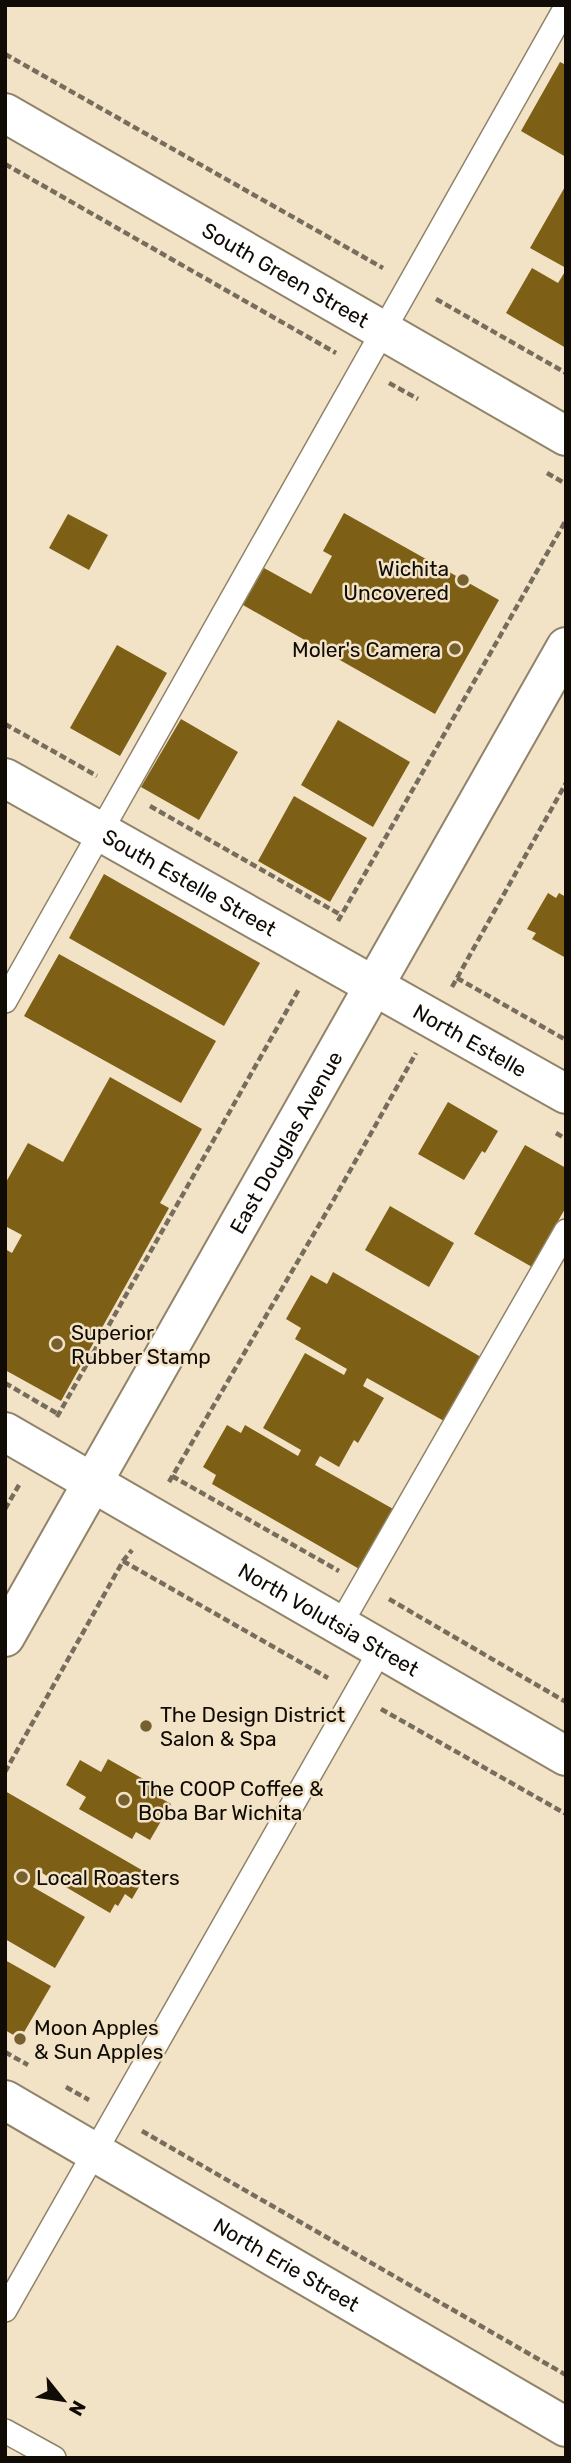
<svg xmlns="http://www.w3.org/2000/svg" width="571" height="2463" viewBox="0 0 571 2463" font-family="Rubik,sans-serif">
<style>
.building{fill:#7e5f16}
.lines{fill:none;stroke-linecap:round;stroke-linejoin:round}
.service-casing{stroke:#908369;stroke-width:26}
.minor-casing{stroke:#908369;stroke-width:42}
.secondary-casing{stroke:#908369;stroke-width:42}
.path{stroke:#776d5d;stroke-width:4.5;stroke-dasharray:7 3.5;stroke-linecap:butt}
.service{stroke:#fff;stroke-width:23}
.minor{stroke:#fff;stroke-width:38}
.secondary{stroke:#fff;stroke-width:38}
.poi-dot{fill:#776030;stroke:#f2e3c7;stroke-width:2.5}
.labels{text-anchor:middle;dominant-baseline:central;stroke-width:5;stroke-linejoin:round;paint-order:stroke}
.street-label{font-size:21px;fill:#100b04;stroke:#f2e3c7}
.poi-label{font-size:21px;fill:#100b04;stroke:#f2e3c7;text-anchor:start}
</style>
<rect width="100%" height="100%" fill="#f2e3c7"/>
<g class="building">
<path d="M560 62 566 65V157L521 131Z"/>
<path d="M566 185V268L530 248Z"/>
<path d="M532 268 558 283 566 270V348L506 313Z"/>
<path d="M344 513 499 600 435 714 243 605 264 568 311 594 332 556 323 551Z"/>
<path d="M68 514 108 535 89 570 49 548Z"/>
<path d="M117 645 167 673 120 756 70 728Z"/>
<path d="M181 719 238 752 199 820 141 787Z"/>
<path d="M338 720 410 762 373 827 301 785Z"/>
<path d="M294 796 367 838 330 902 258 861Z"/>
<path d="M104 874 260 963 224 1026 69 938Z"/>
<path d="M548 893 556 898 559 893 566 897V958L532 939 536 933 527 929Z"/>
<path d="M59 954 216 1041 181 1103 24 1016Z"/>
<path d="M110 1077 202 1129 160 1203 169 1208 61 1401 5 1370V1249L12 1253 22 1235 5 1226V1184L28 1143 63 1162Z"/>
<path d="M448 1102 498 1131 485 1153 482 1151 464 1180 418 1154Z"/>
<path d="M525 1145 566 1168V1207L532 1267 474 1234Z"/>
<path d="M390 1206 454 1243 429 1287 365 1250Z"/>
<path d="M333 1272 481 1357 444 1421 367 1378 363 1386 384 1398 358 1443 354 1440 339 1467 320 1456 315 1465 395 1510 361 1570 212 1484 216 1475 203 1467 227 1425 241 1433 245 1425 298 1456 301 1450 263 1428 305 1353 344 1375 347 1369 295 1339 301 1328 286 1319 311 1275 327 1284Z"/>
<path d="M108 1759 161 1789 157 1796 171 1804 150 1840 136 1832 132 1839 79 1809 86 1797 66 1785 80 1760 101 1772Z"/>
<path d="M5 1791 147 1873 132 1899 125 1894 118 1906 115 1904 110 1913 42 1873 33 1887 85 1917 55 1968 5 1939Z"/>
<path d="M5 1960 51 1986 20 2039 5 2030Z"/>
</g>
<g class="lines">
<defs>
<g id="service">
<path d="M5 1001 566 7"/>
<path d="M340 1625 566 1231"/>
<path d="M5 2310 381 1649"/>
<path d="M5 2431 54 2458"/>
</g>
<g id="minor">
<path id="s1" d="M5 113 566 436"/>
<path id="s2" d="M5 778 566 1094"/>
<path id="s3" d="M5 1432 566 1756"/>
<path id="s4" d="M5 2100 566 2427"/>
</g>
<g id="secondary">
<path id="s5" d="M5 1637 566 647"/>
</g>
</defs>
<use href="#service" class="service-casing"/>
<use href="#minor" class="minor-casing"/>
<use href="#secondary" class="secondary-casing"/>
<g class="path">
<path d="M5 54 383 268"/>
<path d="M5 164 336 353"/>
<path d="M436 299 566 373"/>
<path d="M389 383 418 399"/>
<path d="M547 473 566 484"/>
<path d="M5 724 97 776"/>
<path d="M150 806 341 915"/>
<path d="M338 921 566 520"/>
<path d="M457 978 566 1040"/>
<path d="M452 987 566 783"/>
<path d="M556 1133 566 1139"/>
<path d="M5 1383 58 1414"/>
<path d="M57 1417 299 989"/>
<path d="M172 1476 339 1571"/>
<path d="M169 1482 333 1201 416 1053"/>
<path d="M5 1509 19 1485"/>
<path d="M123 1561 328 1678"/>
<path d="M389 1599 566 1702"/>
<path d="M381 1709 566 1814"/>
<path d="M5 1772 123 1561 132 1550"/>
<path d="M5 2052 28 2065"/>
<path d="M66 2087 89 2100"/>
<path d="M142 2131 566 2375"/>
</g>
<use href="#service" class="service"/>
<use href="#minor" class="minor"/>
<use href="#secondary" class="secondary"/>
</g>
<g class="poi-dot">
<circle cx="463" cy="580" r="7"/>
<circle cx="455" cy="649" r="7"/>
<circle cx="57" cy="1344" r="7"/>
<circle cx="146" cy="1726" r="7"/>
<circle cx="124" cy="1800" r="7"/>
<circle cx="22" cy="1877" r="7"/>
<circle cx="20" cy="2039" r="7"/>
</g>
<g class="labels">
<g class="street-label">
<text stroke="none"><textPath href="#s1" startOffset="324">South Green Street</textPath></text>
<text stroke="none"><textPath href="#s2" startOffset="212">South Estelle Street</textPath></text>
<text stroke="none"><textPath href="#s2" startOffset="534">North Estelle</textPath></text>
<text stroke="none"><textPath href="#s5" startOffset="569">East Douglas Avenue</textPath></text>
<text stroke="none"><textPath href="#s3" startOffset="374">North Volutsia Street</textPath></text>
<text stroke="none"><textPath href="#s4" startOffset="326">North Erie Street</textPath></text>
</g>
<g class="poi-label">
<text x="449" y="568" text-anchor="end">Wichita<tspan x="449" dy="24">Uncovered</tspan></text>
<text x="441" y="649" text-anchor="end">Moler's Camera</text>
<text x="71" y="1332">Superior<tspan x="71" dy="24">Rubber Stamp</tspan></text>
<text x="160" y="1714">The Design District<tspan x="160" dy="24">Salon &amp; Spa</tspan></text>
<text x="138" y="1788">The COOP Coffee &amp;<tspan x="138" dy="24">Boba Bar Wichita</tspan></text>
<text x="36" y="1877">Local Roasters</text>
<text x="34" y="2027">Moon Apples<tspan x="34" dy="24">&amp; Sun Apples</tspan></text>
</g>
</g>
<rect width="571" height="2463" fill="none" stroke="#100b04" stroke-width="14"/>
<g transform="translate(63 2400) rotate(120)" stroke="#f2e3c7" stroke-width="5" paint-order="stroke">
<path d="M0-5L12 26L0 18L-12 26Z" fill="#100b04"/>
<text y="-10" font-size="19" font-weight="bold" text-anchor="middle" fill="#100b04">N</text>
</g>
</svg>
